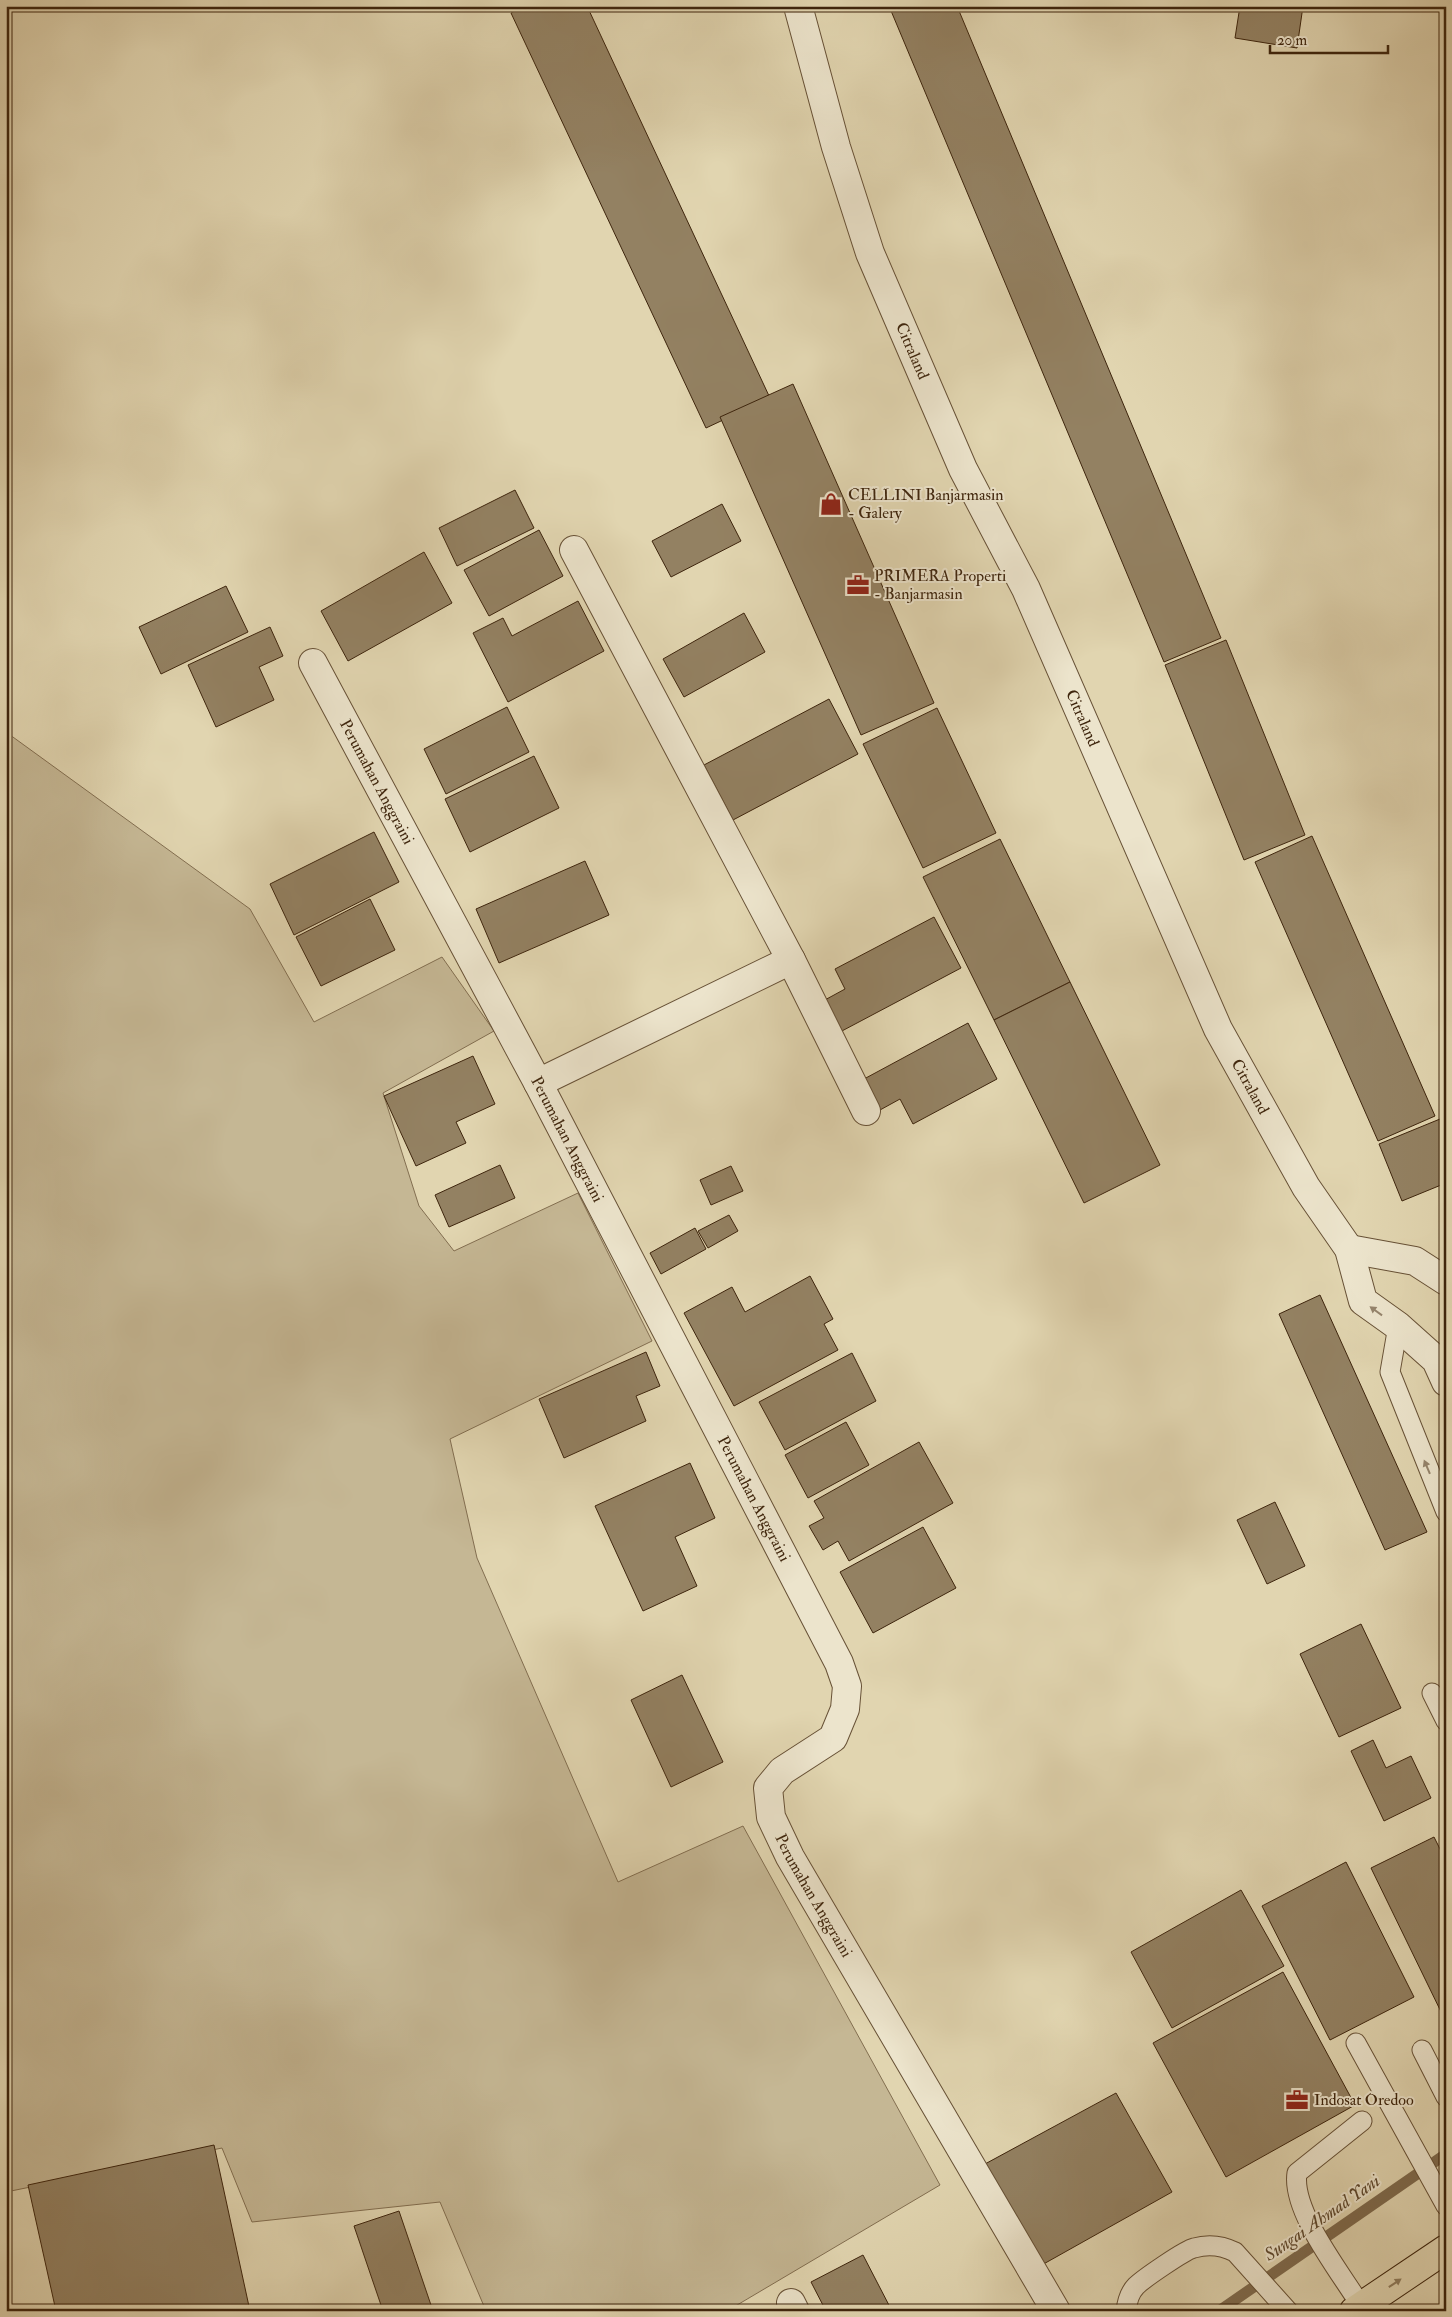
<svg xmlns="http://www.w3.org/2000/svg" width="1452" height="2317" viewBox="0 0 1452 2317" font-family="'IM FELL Double Pica',serif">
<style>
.green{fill:#c5b794;stroke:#826e50}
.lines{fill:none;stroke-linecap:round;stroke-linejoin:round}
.stream{stroke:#7f6b4e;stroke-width:11}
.building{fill:#938162;stroke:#3e250d}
.service-casing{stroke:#675136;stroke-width:21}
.minor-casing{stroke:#675136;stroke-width:30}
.trunk-casing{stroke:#3e250d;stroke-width:30}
.service{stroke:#ece4cc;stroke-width:19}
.minor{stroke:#ece4cc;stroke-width:28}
.trunk{stroke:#e1d5b0;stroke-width:28}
.oneway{fill:#95846c}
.oneway2{fill:#907d5e}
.labels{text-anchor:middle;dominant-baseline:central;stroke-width:4;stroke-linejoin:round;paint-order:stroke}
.street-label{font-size:16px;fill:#3e250d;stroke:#ece4cc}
.poi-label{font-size:16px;fill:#3e250d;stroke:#ece4cc;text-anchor:start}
.water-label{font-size:18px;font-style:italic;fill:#5e482d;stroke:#ece4cc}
</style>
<rect width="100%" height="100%" fill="#e1d5b0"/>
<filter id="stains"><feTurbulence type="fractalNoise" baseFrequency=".004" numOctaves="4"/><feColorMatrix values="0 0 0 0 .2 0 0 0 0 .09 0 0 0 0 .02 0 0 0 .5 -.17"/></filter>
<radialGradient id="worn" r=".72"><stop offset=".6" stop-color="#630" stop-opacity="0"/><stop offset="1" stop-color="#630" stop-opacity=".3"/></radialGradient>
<path class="green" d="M6 732 250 909 314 1022 442 957 494 1031 383 1093 419 1206 454 1251 578 1193 652 1341 450 1439 477 1558 618 1882 743 1826 940 2185 727 2311H486L440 2202 252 2222 222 2148 6 2192Z"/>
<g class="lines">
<path class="stream" d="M1219 2311 1446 2154"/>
</g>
<g class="building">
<path d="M524 6H587L770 398 706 428 511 13Z"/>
<path d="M889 6H957L1221 638 1164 662Z"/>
<path d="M1240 6H1303L1297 48 1235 38Z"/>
<path d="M793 384 934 703 861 735 720 417Z"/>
<path d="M515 490 534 528 457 566 439 528Z"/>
<path d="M722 504 741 541 671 577 652 541Z"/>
<path d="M539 530 563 576 489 616 464 570Z"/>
<path d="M424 552 452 603 348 661 321 611Z"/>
<path d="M226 586 248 632 161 674 139 627Z"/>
<path d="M578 601 604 651 508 702 473 633 503 618 512 636Z"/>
<path d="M744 613 765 652 684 697 663 659Z"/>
<path d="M270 627 283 656 259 667 274 700 216 727 188 665Z"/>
<path d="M1226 640 1305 835 1244 860 1165 665Z"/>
<path d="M829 699 858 754 733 820 704 765Z"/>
<path d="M507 707 529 752 446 794 424 749Z"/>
<path d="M937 708 996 833 923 868 863 744Z"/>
<path d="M534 756 559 808 470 852 445 799Z"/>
<path d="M374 832 399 882 294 935 270 884Z"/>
<path d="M1312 836 1435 1116 1378 1141 1255 862Z"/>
<path d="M1000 839 1070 982 994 1020 923 877Z"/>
<path d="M585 861 609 915 499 963 476 909Z"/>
<path d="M370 899 395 950 321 986 296 937Z"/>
<path d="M934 917 961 968 840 1032 823 1001 845 989 835 969Z"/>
<path d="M1070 982 1160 1165 1084 1203 994 1020Z"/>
<path d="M968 1023 997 1079 913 1124 900 1099 880 1110 864 1079Z"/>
<path d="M473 1056 495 1104 456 1122 466 1143 416 1166 384 1096Z"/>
<path d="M1440 1119 1446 1132V1183L1402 1201 1379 1144Z"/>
<path d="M500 1165 515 1198 449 1227 435 1195Z"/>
<path d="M731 1166 743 1191 711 1205 700 1180Z"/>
<path d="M729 1215 738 1231 708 1248 698 1231Z"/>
<path d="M695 1228 706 1249 661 1274 650 1253Z"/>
<path d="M810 1276 833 1319 824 1324 838 1350 734 1406 684 1313 732 1287 745 1312Z"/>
<path d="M1320 1295 1427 1532 1385 1550 1279 1314Z"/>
<path d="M646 1352 660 1386 636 1396 646 1421 564 1458 539 1399Z"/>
<path d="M852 1353 876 1401 785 1450 759 1402Z"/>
<path d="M846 1422 869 1465 808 1498 785 1455Z"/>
<path d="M919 1442 953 1503 849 1561 838 1541 823 1550 809 1526 824 1518 814 1501Z"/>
<path d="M690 1463 715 1518 675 1537 697 1586 643 1611 595 1506Z"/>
<path d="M1275 1502 1305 1566 1267 1584 1237 1520Z"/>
<path d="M923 1527 956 1588 873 1633 840 1572Z"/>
<path d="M1361 1624 1401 1708 1339 1737 1300 1654Z"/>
<path d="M682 1675 723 1762 671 1787 631 1700Z"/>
<path d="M1373 1740 1386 1768 1411 1756 1431 1798 1384 1821 1351 1751Z"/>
<path d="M1434 1837 1446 1861V2022L1371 1868Z"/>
<path d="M1346 1862 1414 1997 1330 2040 1262 1906Z"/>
<path d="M1241 1890 1284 1966 1172 2028 1131 1952Z"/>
<path d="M1283 1972 1355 2105 1226 2177 1153 2043Z"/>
<path d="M1116 2093 1172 2192 1040 2266 985 2164Z"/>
<path d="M214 2145 250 2311H56L28 2185Z"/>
<path d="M399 2211 433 2311H383L354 2226Z"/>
<path d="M863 2255 892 2311H826L811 2282Z"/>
</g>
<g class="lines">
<defs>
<g id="service">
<path d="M1398 1326 1390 1372 1446 1512"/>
<path d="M1432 1693 1446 1721"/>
<path d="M1356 2043 1446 2206"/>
<path d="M1422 2050 1446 2097"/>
<path d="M1361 2306C1341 2273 1291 2211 1297 2173L1362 2121"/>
<path d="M1126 2311C1127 2302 1129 2293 1136 2286 1143 2279 1185 2250 1194 2248 1208 2244 1223 2246 1235 2252L1288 2311"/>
</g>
<g id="minor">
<path id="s1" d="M798 6 836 147 870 253 963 469 1026 589 1218 1029 1306 1187 1349 1249 1363 1301 1398 1326 1436 1360 1446 1382"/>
<path d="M574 550 791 960 866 1111"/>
<path id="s2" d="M313 663 538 1083 839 1663 847 1686 845 1709 833 1738 782 1771 768 1788 771 1817 790 1857 1056 2311"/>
<path d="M538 1083 791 960"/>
<path d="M1349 1249 1415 1261 1446 1281"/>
<path d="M791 2303 795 2311"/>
</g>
<path id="trunk" d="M1354 2311 1446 2249"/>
</defs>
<use href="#service" class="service-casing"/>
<use href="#minor" class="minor-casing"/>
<use href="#trunk" class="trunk-casing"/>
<use href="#service" class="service"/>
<use href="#minor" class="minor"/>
<use href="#trunk" class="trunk"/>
</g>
<defs><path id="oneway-solid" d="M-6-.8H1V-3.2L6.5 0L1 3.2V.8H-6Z" transform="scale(1.25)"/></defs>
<g class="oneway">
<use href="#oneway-solid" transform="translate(1376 1311) rotate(-144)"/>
<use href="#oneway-solid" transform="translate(1427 1467) rotate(-113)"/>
</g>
<use class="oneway2" href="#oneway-solid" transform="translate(1395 2283) rotate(-34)"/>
<defs>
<symbol id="shop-bare" viewBox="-9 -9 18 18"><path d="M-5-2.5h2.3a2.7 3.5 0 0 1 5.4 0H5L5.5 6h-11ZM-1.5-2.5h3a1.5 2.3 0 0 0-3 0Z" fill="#8f2418" stroke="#ece4cc" stroke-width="2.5" paint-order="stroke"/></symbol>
<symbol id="office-bare" viewBox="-9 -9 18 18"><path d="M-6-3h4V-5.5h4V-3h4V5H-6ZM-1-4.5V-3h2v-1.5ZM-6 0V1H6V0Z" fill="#8f2418" stroke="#ece4cc" stroke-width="2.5" paint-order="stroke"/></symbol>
</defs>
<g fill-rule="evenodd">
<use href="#shop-bare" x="815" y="488" width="32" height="32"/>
<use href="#office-bare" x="842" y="569" width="32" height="32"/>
<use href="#office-bare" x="1281" y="2084" width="32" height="32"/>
</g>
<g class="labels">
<g class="street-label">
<text stroke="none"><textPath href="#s1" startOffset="364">Citraland</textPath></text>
<text stroke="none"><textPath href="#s1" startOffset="769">Citraland</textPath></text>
<text stroke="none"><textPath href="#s2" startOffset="135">Perumahan Anggraini</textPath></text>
<text stroke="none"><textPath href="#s1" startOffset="1174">Citraland</textPath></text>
<text stroke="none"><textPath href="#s2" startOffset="540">Perumahan Anggraini</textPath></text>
<text stroke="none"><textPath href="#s2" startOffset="945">Perumahan Anggraini</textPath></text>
<text stroke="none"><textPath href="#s2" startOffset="1410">Perumahan Anggraini</textPath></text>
</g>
<g class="poi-label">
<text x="848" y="495">CELLINI Banjarmasin<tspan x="848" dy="18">- Galery</tspan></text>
<text x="874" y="576">PRIMERA Properti<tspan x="874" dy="18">- Banjarmasin</tspan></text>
<text x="1314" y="2100">Indosat Oredoo</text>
</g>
<g class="water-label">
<text transform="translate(1322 2218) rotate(-35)">Sungai Ahmad Yani</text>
</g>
</g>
<rect width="1452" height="2317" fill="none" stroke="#e1d5b0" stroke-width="25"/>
<rect x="8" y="8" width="1437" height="2302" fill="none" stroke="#3e250d" stroke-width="2.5"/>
<rect x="12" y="12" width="1427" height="2292" fill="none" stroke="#3e250d"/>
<path d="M1270 45v8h118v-8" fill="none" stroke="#3e250d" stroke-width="2.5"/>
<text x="1277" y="45" font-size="15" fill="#3e250d" stroke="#ece4cc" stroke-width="4" paint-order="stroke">20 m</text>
<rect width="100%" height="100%" filter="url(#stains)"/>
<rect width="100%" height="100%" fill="url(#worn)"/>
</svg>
